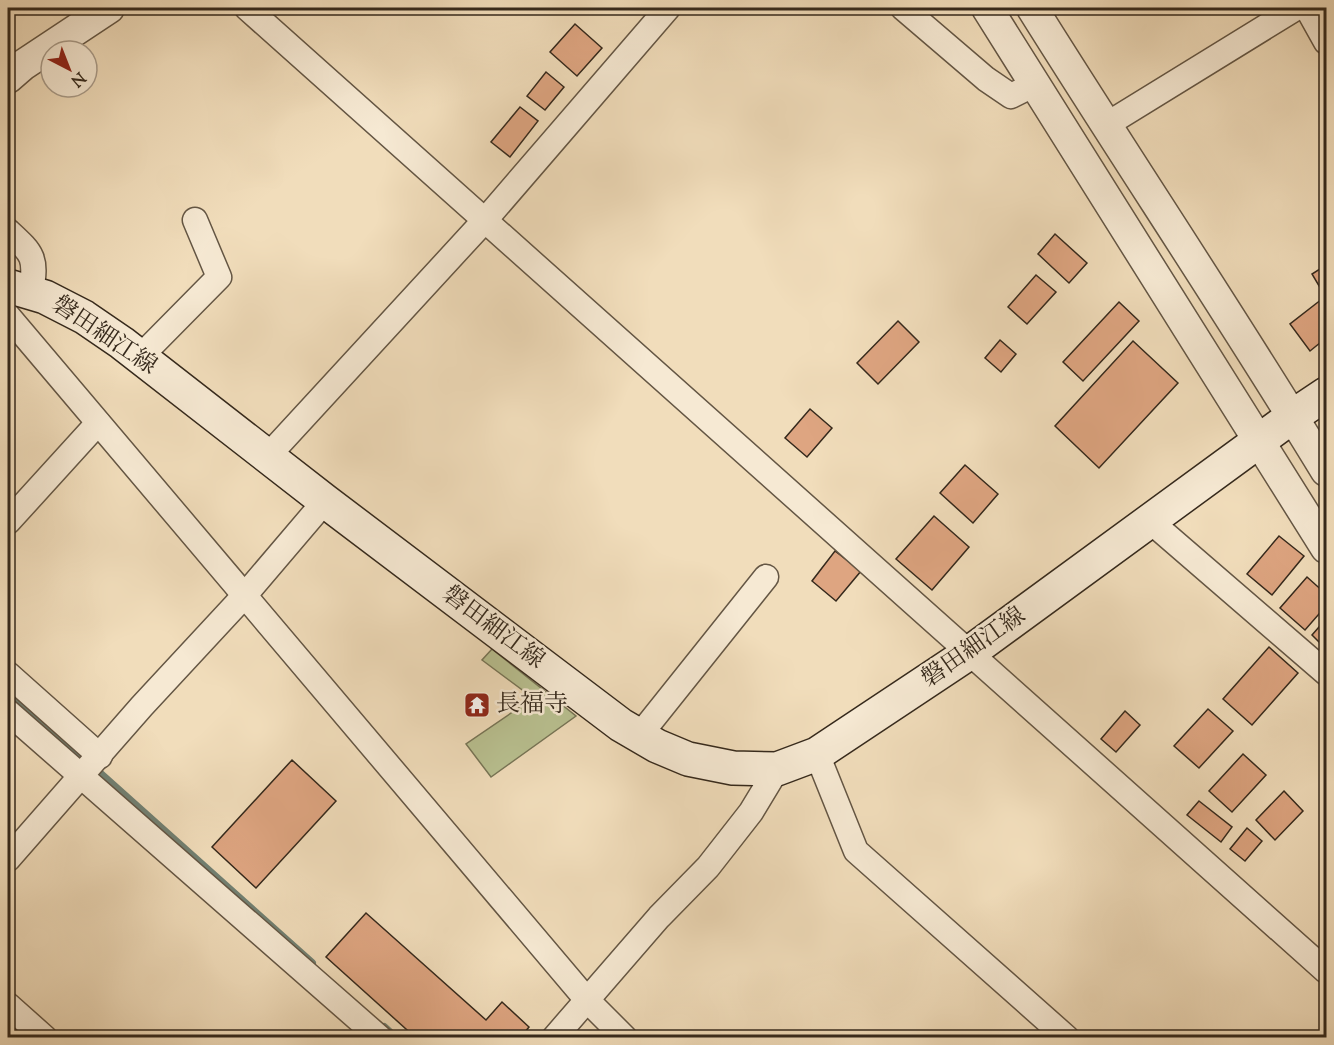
<svg xmlns="http://www.w3.org/2000/svg" width="1334" height="1045" viewBox="0 0 1334 1045" font-family="'Sorts Mill Goudy','Noto Serif JP',serif">
<style>
.green{fill:#b9c191;stroke:#777556;stroke-width:1.5}
.lines{fill:none;stroke-linecap:round;stroke-linejoin:round}
.stream{stroke:#728173;stroke-width:8}
.building{fill:#dea581;stroke:#35291c;stroke-width:1.5}
.minor-casing{stroke:#645644;stroke-width:27}
.tertiary-casing{stroke:#645644;stroke-width:33}
.secondary-casing{stroke:#35291c;stroke-width:36}
.minor{stroke:#f6e9d3;stroke-width:24}
.tertiary{stroke:#f6e9d3;stroke-width:30}
.secondary{stroke:#f6e9d3;stroke-width:33}
.labels{text-anchor:middle;dominant-baseline:central;stroke-width:5;stroke-linejoin:round;paint-order:stroke}
.street-label{font-size:24px;fill:#35291c;stroke:#f6e9d3}
.poi-label{font-size:24px;fill:#35291c;stroke:#f6e9d3;text-anchor:start}
</style>
<rect width="100%" height="100%" fill="#f1ddbb"/>
<filter id="stains"><feTurbulence type="fractalNoise" baseFrequency=".00333" numOctaves="4"/><feColorMatrix values="0 0 0 0 .2 0 0 0 0 .09 0 0 0 0 .02 0 0 0 .5 -.17"/></filter>
<radialGradient id="worn" r=".72"><stop offset=".6" stop-color="#630" stop-opacity="0"/><stop offset="1" stop-color="#630" stop-opacity=".3"/></radialGradient>
<path class="green" d="M492 649 576 716 491 777 466 744 533 698 482 660Z"/>
<g class="lines">
<g class="stream">
<path d="M8 691 312 963"/>
<path d="M384 1027 396 1038"/>
</g>
</g>
<g class="building">
<path d="M575 24 602 48 577 76 550 52Z"/>
<path d="M546 72 564 87 545 110 527 96Z"/>
<path d="M520 107 538 121 510 157 491 142Z"/>
<path d="M1055 234 1087 263 1069 283 1038 254Z"/>
<path d="M1326 265V288L1322 291 1312 274Z"/>
<path d="M1036 275 1056 292 1027 324 1008 307Z"/>
<path d="M1322 299 1326 305V338L1310 351 1290 324Z"/>
<path d="M1119 302 1139 321 1083 381 1063 362Z"/>
<path d="M898 321 919 342 878 384 857 363Z"/>
<path d="M1000 340 1016 354 1001 372 985 358Z"/>
<path d="M1133 341 1178 383 1099 468 1055 426Z"/>
<path d="M810 409 832 428 807 457 785 438Z"/>
<path d="M965 465 998 494 973 523 940 493Z"/>
<path d="M934 516 969 547 932 590 896 559Z"/>
<path d="M1279 536 1304 556 1272 595 1247 574Z"/>
<path d="M835 551 861 571 836 601 812 581Z"/>
<path d="M1307 577 1326 594V606L1305 630 1280 608Z"/>
<path d="M1326 619V649L1312 635Z"/>
<path d="M1269 647 1298 673 1252 725 1223 699Z"/>
<path d="M1208 709 1233 731 1199 768 1174 746Z"/>
<path d="M1125 711 1140 725 1116 752 1101 739Z"/>
<path d="M1243 754 1266 775 1232 812 1209 791Z"/>
<path d="M292 760 336 801 256 888 212 847Z"/>
<path d="M1284 791 1303 811 1275 840 1256 820Z"/>
<path d="M1199 801 1232 827 1221 842 1187 815Z"/>
<path d="M1247 828 1262 841 1245 861 1230 849Z"/>
<path d="M366 913 486 1020 502 1002 529 1027 520 1038H416L326 957Z"/>
</g>
<g class="lines">
<defs>
<g id="minor">
<path d="M247 8 1326 971"/>
<path d="M903 8 986 79 1011 96 1035 84"/>
<path d="M1307 8 1326 42"/>
<path d="M1106 125 1296 8"/>
<path d="M8 231C33 254 37 257 31 292"/>
<path d="M8 316 587 1000 625 1038"/>
<path d="M140 357 219 277 195 220"/>
<path d="M267 457 486 219 668 8"/>
<path d="M1150 521 1326 673"/>
<path d="M8 522 98 423"/>
<path d="M8 674 100 756"/>
<path d="M8 712 380 1038"/>
<path d="M639 736 766 577"/>
<path d="M817 754 856 851 1067 1038"/>
<path d="M8 859 142 706 245 595 325 501"/>
<path d="M8 1005 45 1038"/>
<path d="M554 1038 659 917 708 867 751 812 777 769"/>
</g>
<g id="tertiary">
<path d="M987 8 1326 548"/>
<path d="M1032 8C1129 163 1231 315 1326 471"/>
<path d="M8 78 23 65 109 8"/>
</g>
<path id="secondary" d="M8 286 45 297 84 317 122 343 325 501 621 725 657 746 688 759 733 768 777 769 817 754 969 653 1293 416 1326 394"/>
</defs>
<use href="#minor" class="minor-casing"/>
<use href="#tertiary" class="tertiary-casing"/>
<use href="#secondary" class="secondary-casing"/>
<use href="#minor" class="minor"/>
<use href="#tertiary" class="tertiary"/>
<use href="#secondary" class="secondary"/>
</g>
<defs>
<symbol id="temple-square" viewBox="-11 -11 22 22"><rect x="-9" y="-9" width="18" height="18" rx="4" fill="#8f2418" stroke="#f6e9d3"/><path d="M0-6L5-2H3V0L6.5 2.5H4V6H1.5V3h-3V6H-4V2.5H-6.5L-3 0V-2H-5Z" fill="#fff"/></symbol>
</defs>
<g fill-rule="evenodd">
<use href="#temple-square" x="462" y="690" width="30" height="30"/>
</g>
<g class="labels">
<g class="street-label">
<text transform="translate(104 336) rotate(34)">磐田細江線</text>
<text transform="translate(493 628) rotate(37)">磐田細江線</text>
<text transform="translate(974 648) rotate(-35)">磐田細江線</text>
</g>
<g class="poi-label">
<text x="496" y="705">長福寺</text>
</g>
</g>
<rect width="1334" height="1045" fill="none" stroke="#f1ddbb" stroke-width="30"/>
<rect x="9" y="9" width="1316" height="1027" fill="none" stroke="#35291c" stroke-width="3"/>
<rect x="15" y="15" width="1304" height="1015" fill="none" stroke="#35291c" stroke-width="1.5"/>
<g transform="translate(69 69) rotate(138)"><circle r="28" fill="#f6e9d3" stroke="#a99c8a" stroke-width="1.5"/>
<path d="M0-4.5L10 22L0 15L-10 22Z" fill="#8f2418"/>
<text y="-9" font-size="16" font-weight="bold" text-anchor="middle" fill="#35291c">N</text>
</g>
<rect width="100%" height="100%" filter="url(#stains)"/>
<rect width="100%" height="100%" fill="url(#worn)"/>
</svg>
